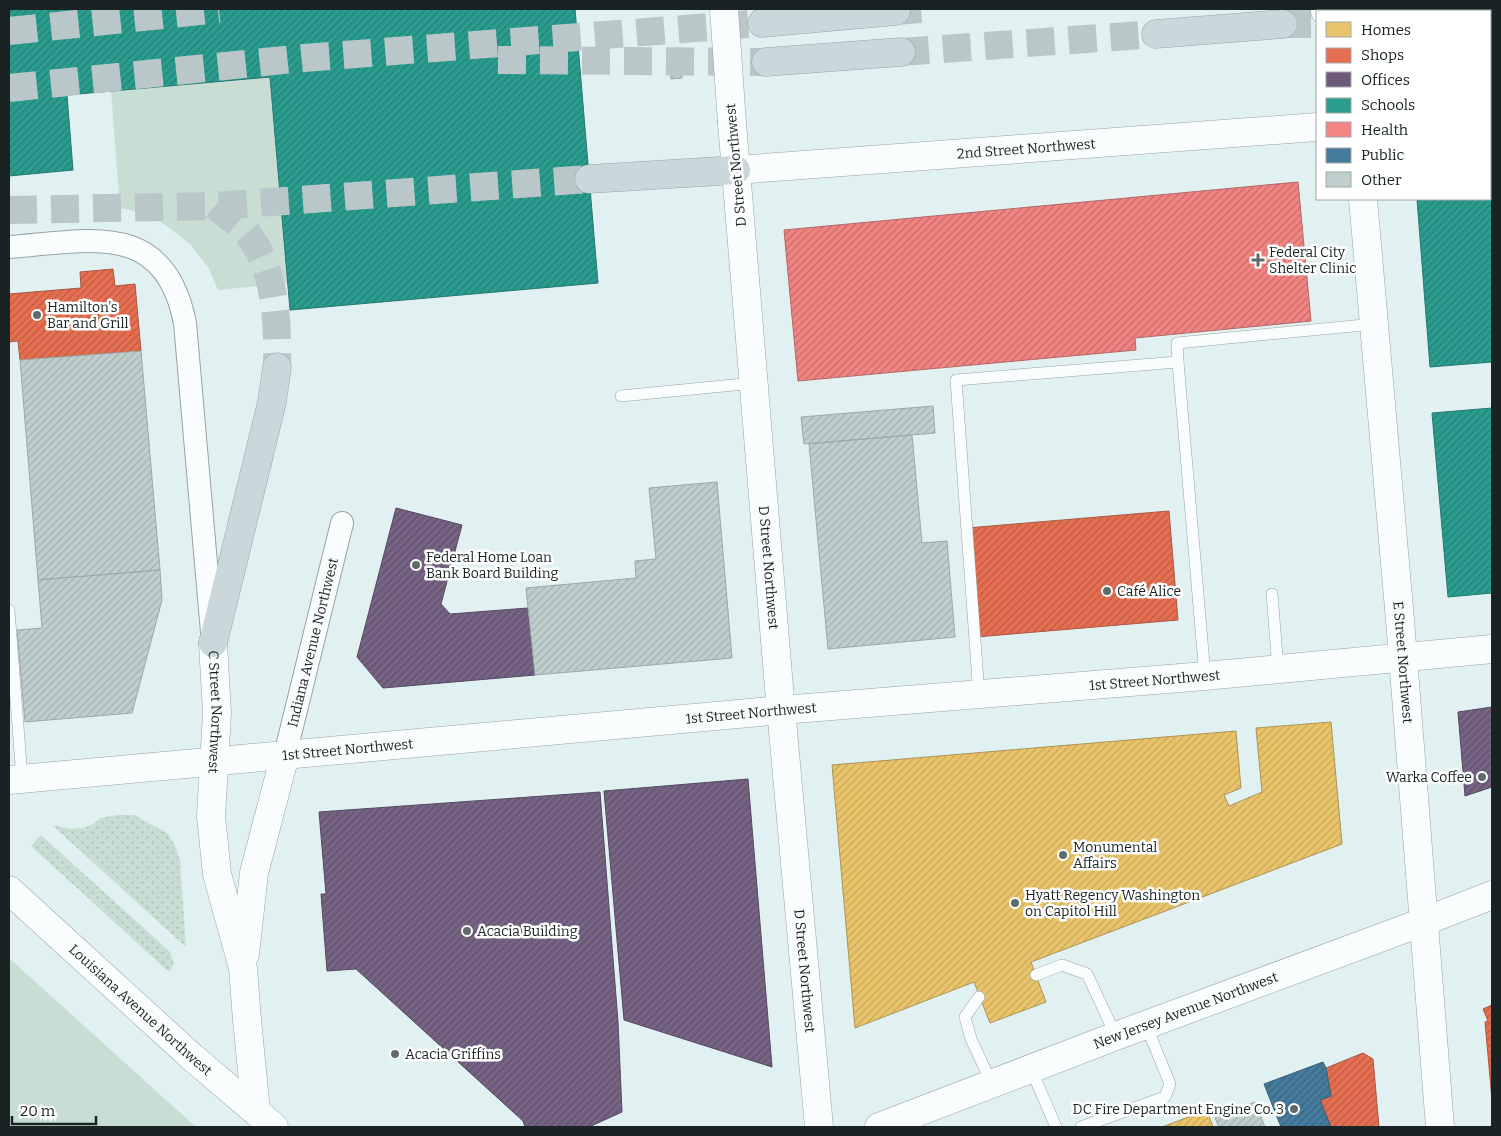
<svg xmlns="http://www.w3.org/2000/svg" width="1501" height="1136" viewBox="0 0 1501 1136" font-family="Bitter,serif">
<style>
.grass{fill:url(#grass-dots)}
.park{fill:#c8ded4}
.homes{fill:url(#homes-hatch);stroke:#ab9455}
.shops{fill:url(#shops-hatch);stroke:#a95843}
.offices{fill:url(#offices-hatch);stroke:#544960}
.schools{fill:url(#schools-hatch);stroke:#25786f}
.health{fill:url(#health-hatch);stroke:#b16766}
.public{fill:url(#public-hatch);stroke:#386178}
.building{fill:url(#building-hatch);stroke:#9da8a7}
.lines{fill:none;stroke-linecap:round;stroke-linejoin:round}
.motorway-tunnel{stroke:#b9c7c8;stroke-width:28;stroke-dasharray:28 14;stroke-linecap:butt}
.service-casing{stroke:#97a3a3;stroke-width:12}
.minor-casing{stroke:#97a3a3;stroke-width:24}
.tertiary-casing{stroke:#97a3a3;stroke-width:29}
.secondary-casing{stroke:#97a3a3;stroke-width:29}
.motorway-casing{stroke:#93a7ab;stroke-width:29}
.service{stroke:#fafdfd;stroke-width:11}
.minor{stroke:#fafdfd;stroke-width:22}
.tertiary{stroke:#fafdfd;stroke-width:28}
.secondary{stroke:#fafdfd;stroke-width:28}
.motorway{stroke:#cad8dc;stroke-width:28}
.tertiary-bridge-casing{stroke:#97a3a3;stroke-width:29;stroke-linecap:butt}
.tertiary-bridge{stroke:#fafdfd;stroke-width:28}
.poi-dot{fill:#5f6b6b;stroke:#fff;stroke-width:2}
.labels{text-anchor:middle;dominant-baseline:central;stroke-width:5;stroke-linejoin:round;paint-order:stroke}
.street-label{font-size:14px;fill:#192323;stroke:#fff}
.poi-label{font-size:14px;fill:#192323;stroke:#fff;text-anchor:start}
</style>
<defs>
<pattern id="grass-dots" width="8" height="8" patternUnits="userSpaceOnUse" patternTransform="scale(1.25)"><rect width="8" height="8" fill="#c8ded4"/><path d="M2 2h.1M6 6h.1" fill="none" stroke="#abbeb6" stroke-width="1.8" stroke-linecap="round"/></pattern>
<pattern id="homes-hatch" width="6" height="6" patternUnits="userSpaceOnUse" patternTransform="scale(1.25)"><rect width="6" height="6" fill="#e9c46a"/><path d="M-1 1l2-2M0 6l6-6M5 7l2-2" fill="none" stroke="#c7a85c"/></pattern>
<pattern id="shops-hatch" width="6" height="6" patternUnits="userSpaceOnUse" patternTransform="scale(1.25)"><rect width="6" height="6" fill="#e76f51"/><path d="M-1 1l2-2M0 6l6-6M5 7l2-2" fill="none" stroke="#ba5b43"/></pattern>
<pattern id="offices-hatch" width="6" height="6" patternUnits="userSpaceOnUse" patternTransform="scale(1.25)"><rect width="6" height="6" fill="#6d597a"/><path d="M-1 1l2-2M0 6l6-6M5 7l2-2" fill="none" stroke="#80728b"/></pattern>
<pattern id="schools-hatch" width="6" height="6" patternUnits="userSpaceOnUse" patternTransform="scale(1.25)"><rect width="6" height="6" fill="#2a9d8f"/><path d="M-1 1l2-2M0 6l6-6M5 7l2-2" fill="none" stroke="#238074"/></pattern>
<pattern id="health-hatch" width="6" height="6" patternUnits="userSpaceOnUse" patternTransform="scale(1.25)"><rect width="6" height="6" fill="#f28482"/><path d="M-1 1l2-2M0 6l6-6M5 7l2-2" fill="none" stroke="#c36c6a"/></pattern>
<pattern id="public-hatch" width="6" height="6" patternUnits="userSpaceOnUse" patternTransform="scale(1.25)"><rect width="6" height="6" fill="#457b9d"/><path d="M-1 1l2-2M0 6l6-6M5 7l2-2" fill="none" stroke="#396480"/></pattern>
<pattern id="building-hatch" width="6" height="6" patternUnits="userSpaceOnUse" patternTransform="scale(1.25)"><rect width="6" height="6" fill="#bfcfcd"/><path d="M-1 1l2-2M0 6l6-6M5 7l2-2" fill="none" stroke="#a4b1b0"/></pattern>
</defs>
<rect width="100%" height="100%" fill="#e1f0f1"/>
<g class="grass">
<path d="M117 815H134L167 833 175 845 180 860 186 947 52 825 70 829 83 828 93 824 100 818Z"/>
<path d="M41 835 170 952 174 964 169 972 31 846Z"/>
</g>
<g class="park">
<path d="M270 77 288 283 218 290 209 269 191 245 167 226 146 214 120 208 111 91Z"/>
<path d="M9 958 176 1109 196 1127H9Z"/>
</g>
<g class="homes">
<path d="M1331 722 1342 844 1031 962 1046 1002 990 1023 974 982 855 1028 832 765 1236 731 1241 788 1224 795 1229 806 1262 792 1256 728Z"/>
<path d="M1207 1110 1213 1127H1162Z"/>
</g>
<g class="shops">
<path d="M113 269 115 286 135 284 141 351 20 360 18 341 9 342V294L81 288 80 272Z"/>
<path d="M1169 511 1178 620 976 637 967 528Z"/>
<path d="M1492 1005V1100L1485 1022 1488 1021 1483 1009Z"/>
<path d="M1363 1053 1373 1059 1379 1127H1331L1320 1100 1331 1096 1326 1068Z"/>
</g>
<g class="offices">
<path d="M396 508 462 525 441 604 450 614 528 608 535 675 383 688 357 657Z"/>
<path d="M1492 707V787L1465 796 1458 712Z"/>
<path d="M748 779 772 1067 624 1020 604 791Z"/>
<path d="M600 792 618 1022 622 1112 589 1127H525L523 1121 356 969 327 971 321 894H326L319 812Z"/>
</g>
<g class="schools">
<path d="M9 9H575L598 283 290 310 270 77 67 95 73 170 9 176Z"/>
<path d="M1490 166H1492V362L1430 367 1417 199H1490Z"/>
<path d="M1492 408V593L1448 597 1432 413Z"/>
</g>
<path class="health" d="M1298 182 1311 321 1135 338 1136 350 798 381 784 230Z"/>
<path class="public" d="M1323 1062 1326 1068 1331 1096 1320 1100 1331 1127H1281L1264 1084Z"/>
<g class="building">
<path d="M679 48 682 78 671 79 668 49Z"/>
<path d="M141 351 160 570 38 580 20 360Z"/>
<path d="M933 406 935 433 804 444 801 417Z"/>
<path d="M912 435 922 543 947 541 955 637 828 649 809 444Z"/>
<path d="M717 482 732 658 535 675 526 588 636 578 635 561 656 559 649 488Z"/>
<path d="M160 570 162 600 132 713 25 722 17 630 42 628 38 580Z"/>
<path d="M1255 1102 1265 1127H1219L1215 1118Z"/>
</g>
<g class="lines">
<g class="motorway-tunnel">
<path d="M896 11 921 9"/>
<path d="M1283 24H1317"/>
<path d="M1490 27H1492"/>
<path d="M9 31 219 9"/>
<path d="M901 52 1156 34"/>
<path d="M498 60 766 62"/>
<path d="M9 88 304 58 762 23"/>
<path d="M215 206C226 215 239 223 248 234 276 270 278 323 277 367"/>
<path d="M9 210 215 206 589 179"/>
</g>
<defs>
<g id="service">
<path d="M1178 362 1205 676"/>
<path d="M621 396 754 383"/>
<path d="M1272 594 1278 669"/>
<path d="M9 610 22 778"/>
<path d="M979 695 956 380 1178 362 1177 343 1374 324"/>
<path d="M1036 975 1062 965 1087 974 1116 1036"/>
<path d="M979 997 965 1017 971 1039 992 1084"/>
<path d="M1031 1069 1056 1127"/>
<path d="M1081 1127 1165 1097 1170 1084 1146 1025"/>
</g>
<g id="minor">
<path d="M9 247C90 241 164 219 185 323L212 632"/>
<path id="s1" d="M285 755 342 523"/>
</g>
<g id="tertiary">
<path d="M1490 115H1492"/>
<path id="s2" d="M732 123 778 676 819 1127"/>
<path id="s3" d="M736 170 1317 127"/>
<path id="s4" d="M213 643 217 713 211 816 217 874 243 968 247 1020 256 1111"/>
<path id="s5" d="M9 780 782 710 1205 676 1492 649"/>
<path d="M245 954 254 873 285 755"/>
<path id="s6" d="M879 1127 1116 1036 1423 922 1492 895"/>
</g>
<g id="secondary">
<path d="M1325 9V11"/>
<path d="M1361 9V11"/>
<path id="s7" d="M1363 199 1400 620 1440 1127"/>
<path id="s8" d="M9 890 192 1057 274 1127"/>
</g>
<g id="motorway">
<path d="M762 23 896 11"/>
<path d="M1156 34 1283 24"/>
<path d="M766 62 901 52"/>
<path d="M589 179 736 170"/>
<path d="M213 643 272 402 277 367"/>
</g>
</defs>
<use href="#service" class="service-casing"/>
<use href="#minor" class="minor-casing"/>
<use href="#tertiary" class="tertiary-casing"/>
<use href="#secondary" class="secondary-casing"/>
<use href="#motorway" class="motorway-casing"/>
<use href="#service" class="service"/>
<use href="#minor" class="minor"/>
<use href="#tertiary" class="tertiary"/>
<use href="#secondary" class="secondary"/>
<use href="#motorway" class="motorway"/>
<defs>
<path id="tertiary-bridge" d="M724 9 732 123"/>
</defs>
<use href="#tertiary-bridge" class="tertiary-bridge-casing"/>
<use href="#tertiary-bridge" class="tertiary-bridge"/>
</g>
<g class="poi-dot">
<path d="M1255.5 252.5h5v5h5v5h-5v5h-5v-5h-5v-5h5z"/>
<circle cx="37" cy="315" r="5"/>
<circle cx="416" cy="565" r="5"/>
<circle cx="1107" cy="591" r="5"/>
<circle cx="1482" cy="777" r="5"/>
<circle cx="1063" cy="855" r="5"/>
<circle cx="1015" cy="903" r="5"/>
<circle cx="467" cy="931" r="5"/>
<circle cx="395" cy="1054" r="5"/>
<circle cx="1294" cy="1109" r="5"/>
</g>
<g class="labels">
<g class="street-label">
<text stroke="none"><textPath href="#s3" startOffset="291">2nd Street Northwest</textPath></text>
<text transform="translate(736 165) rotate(-95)">D Street Northwest</text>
<text stroke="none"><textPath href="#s2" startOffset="446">D Street Northwest</textPath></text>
<text stroke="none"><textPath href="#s1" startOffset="116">Indiana Avenue Northwest</textPath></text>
<text stroke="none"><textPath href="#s7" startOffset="465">E Street Northwest</textPath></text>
<text stroke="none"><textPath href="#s5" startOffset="1150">1st Street Northwest</textPath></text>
<text stroke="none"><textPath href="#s4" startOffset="69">C Street Northwest</textPath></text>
<text stroke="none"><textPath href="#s5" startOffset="745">1st Street Northwest</textPath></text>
<text stroke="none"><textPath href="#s5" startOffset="340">1st Street Northwest</textPath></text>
<text stroke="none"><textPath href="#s2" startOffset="851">D Street Northwest</textPath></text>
<text stroke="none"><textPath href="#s8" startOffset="178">Louisiana Avenue Northwest</textPath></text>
<text stroke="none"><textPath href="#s6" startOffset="328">New Jersey Avenue Northwest</textPath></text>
</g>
<g class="poi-label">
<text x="1269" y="252">Federal City<tspan x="1269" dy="16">Shelter Clinic</tspan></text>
<text x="47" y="307">Hamilton's<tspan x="47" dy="16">Bar and Grill</tspan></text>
<text x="426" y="557">Federal Home Loan<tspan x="426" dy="16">Bank Board Building</tspan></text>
<text x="1117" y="591">Café Alice</text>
<text x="1472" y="777" text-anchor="end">Warka Coffee</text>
<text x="1073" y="847">Monumental<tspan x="1073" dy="16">Affairs</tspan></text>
<text x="1025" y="895">Hyatt Regency Washington<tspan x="1025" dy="16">on Capitol Hill</tspan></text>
<text x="477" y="931">Acacia Building</text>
<text x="405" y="1054">Acacia Griffins</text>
<text x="1284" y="1109" text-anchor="end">DC Fire Department Engine Co. 3</text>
</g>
</g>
<rect width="1501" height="1136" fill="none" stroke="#192323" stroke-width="20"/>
<rect x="1316" y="10" width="175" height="190" fill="#ffffff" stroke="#a3a7a7"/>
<rect x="1326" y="22" width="25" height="15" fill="#e9c46a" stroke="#a3a7a7"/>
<text x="1361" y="35" font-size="15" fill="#192323">Homes</text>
<rect x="1326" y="48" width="25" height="15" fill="#e76f51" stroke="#a3a7a7"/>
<text x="1361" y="60" font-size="15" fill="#192323">Shops</text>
<rect x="1326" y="72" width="25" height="15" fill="#6d597a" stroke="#a3a7a7"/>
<text x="1361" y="85" font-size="15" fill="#192323">Offices</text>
<rect x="1326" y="98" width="25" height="15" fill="#2a9d8f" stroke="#a3a7a7"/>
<text x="1361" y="110" font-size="15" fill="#192323">Schools</text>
<rect x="1326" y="122" width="25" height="15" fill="#f28482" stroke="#a3a7a7"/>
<text x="1361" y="135" font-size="15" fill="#192323">Health</text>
<rect x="1326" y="148" width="25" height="15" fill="#457b9d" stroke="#a3a7a7"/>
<text x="1361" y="160" font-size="15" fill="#192323">Public</text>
<rect x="1326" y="172" width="25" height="15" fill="#bfcfcd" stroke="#a3a7a7"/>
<text x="1361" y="185" font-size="15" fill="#192323">Other</text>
<path d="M12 1116v8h84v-8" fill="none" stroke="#192323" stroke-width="2.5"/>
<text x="20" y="1116" font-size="15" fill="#192323" stroke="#ffffff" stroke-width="4" paint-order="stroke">20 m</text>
</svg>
